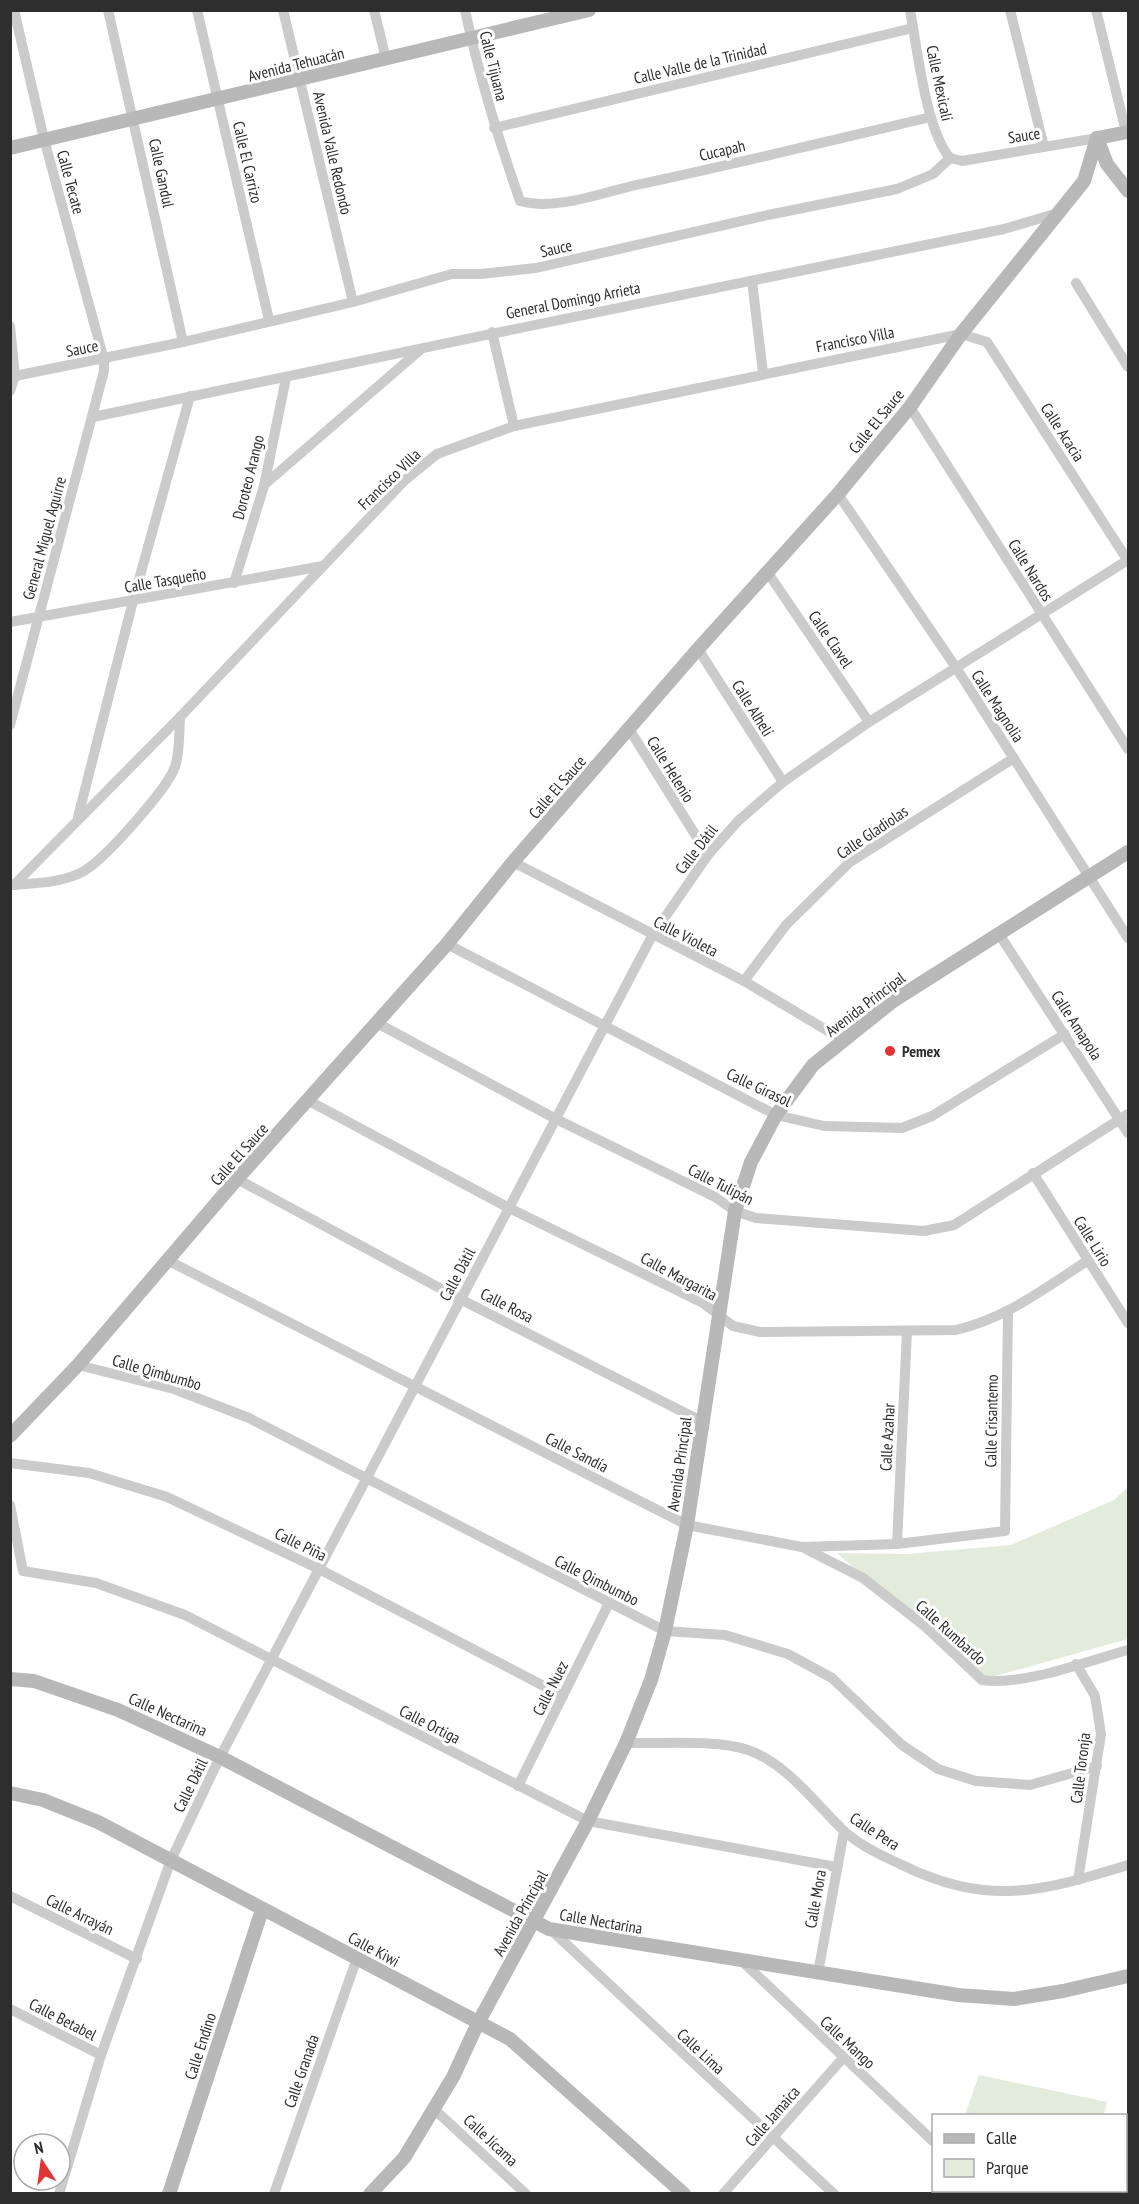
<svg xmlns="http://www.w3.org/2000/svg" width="1139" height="2204" viewBox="0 0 1139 2204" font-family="'PT Sans Narrow',sans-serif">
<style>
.green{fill:#e3ebdc}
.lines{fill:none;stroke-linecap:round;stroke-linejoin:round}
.street{stroke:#cbcbcb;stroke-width:10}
.secondary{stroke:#b8b8b8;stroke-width:14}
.poi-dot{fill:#e23434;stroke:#fff;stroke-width:2}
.labels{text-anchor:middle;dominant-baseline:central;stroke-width:6;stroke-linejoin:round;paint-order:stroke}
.street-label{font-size:16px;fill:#2e2e2e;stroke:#fff}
.poi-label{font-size:16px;font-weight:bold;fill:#2e2e2e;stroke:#fff;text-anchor:start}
</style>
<rect width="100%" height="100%" fill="#fff"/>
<g class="green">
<path d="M1128 1487V1639L977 1681 837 1553 907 1554 1011 1545 1114 1500Z"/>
<path d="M979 2075 1107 2102 1104 2115H965Z"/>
</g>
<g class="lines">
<g class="street">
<path d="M108 10 183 342"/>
<path d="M197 10 269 320"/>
<path d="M283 10 353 302"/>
<path d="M374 10 386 59"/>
<path d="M465 10C479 76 498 138 520 201 555 211 601 193 636 185 735 164 833 140 931 117"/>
<path d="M910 10C917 47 926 131 950 158"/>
<path d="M1010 10 1044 147"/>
<path d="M1096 10 1126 132"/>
<path d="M494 128 913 28"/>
<path d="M950 158 962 161 1097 138"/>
<path d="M752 281 763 373"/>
<path d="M1076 283 1128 367"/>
<path d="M10 326 15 376 10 391"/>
<path d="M492 332 514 426"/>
<path d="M15 376 183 342 353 302 452 274H481L536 268 768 215 897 189 933 174 950 158"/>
<path d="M910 407 1128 749"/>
<path d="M93 417C396 352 701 292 1004 229L1058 213"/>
<path d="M264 485 420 350"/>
<path d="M838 494 957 669 1128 938"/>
<path d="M768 573 869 722"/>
<path d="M234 583 264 486 286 378"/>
<path d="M10 622 323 566"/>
<path d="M698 649 783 782"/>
<path d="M10 725 104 371V360L44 139 14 10"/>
<path d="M629 729 708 855"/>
<path d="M78 817 133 601 190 396"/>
<path d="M513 862 744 981 843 1040"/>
<path d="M12 885C36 883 63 883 84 871 105 859 167 789 175 767 180 751 179 734 180 717"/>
<path d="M14 885 180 717 405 480 437 454 514 426 961 334 987 342 1128 561"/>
<path d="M999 934 1128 1133"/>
<path d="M447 944 776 1115 824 1126 902 1128 932 1116 1065 1034"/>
<path d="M744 981 786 925 850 862 1014 758"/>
<path d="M377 1023 556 1119 715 1197 735 1211 756 1218 924 1231 954 1225 1128 1114"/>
<path d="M309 1101 509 1208 703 1303 733 1326 760 1332 956 1330C1006 1318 1044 1289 1087 1261"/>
<path d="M1033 1173 1128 1323"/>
<path d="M237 1179 460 1299 701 1421"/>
<path d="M167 1260 687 1525 802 1547 897 1544 1005 1531 1008 1312"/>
<path d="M78 1365 174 1389 249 1418 665 1631 725 1635 788 1654 832 1678 902 1745 938 1769 976 1781 1030 1785 1097 1766"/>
<path d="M10 1463 89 1473 167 1497 319 1569 563 1696"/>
<path d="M10 1505 23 1571 96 1583 185 1615 588 1821 836 1867"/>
<path d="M897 1544 907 1331"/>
<path d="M806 1549 863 1578 926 1627 982 1680C1025 1686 1087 1661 1128 1650"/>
<path d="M1076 1664 1095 1696 1101 1734 1078 1880"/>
<path d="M626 1743C660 1744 716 1739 748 1750 786 1763 814 1802 842 1829 857 1844 880 1855 900 1864 987 1907 1040 1892 1128 1865"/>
<path d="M518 1786 609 1603"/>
<path d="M10 1896 137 1959"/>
<path d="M550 1929 834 2194"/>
<path d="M743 1962 934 2142"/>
<path d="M818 1973 844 1831"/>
<path d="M10 2009 101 2055"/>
<path d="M435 2110 526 2194"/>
<path d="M986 2190 989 2194"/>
<path d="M59 2194 101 2055 171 1860 220 1757 652 936 708 855 738 821 783 782 869 722 1128 560"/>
<path d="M274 2194 357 1958"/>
<path d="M723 2194 843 2058"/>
</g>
<g class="secondary">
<path d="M1097 138 1107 164 1128 191"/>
<path d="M1097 138 1128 132"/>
<path d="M10 148 589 10"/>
<path d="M10 1436 78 1365 237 1179 447 944 513 862 698 649 838 494 910 407 961 334 1084 181 1097 138"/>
<path d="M10 1679 34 1681 118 1710 220 1757 549 1929 958 1995 1014 1999 1063 1991 1128 1976"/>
<path d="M10 1793 43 1800 98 1822 510 2039 684 2194"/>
<path d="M1126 2181 1128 2165"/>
<path d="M169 2194 262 1910"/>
<path d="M370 2194 404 2158 453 2077 478 2023 588 1821 626 1743 651 1680 665 1631 687 1525 735 1211 751 1162 776 1115 813 1065 893 1001 1128 852"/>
<path d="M1123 2194 1124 2190"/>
</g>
</g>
<circle class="poi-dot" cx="890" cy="1051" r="6"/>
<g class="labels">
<g class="street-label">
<text transform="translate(700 63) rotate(-13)">Calle Valle de la Trinidad</text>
<text transform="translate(296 64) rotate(-14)">Avenida Tehuacán</text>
<text transform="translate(494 66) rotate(76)">Calle Tijuana</text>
<text transform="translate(940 83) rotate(78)">Calle Mexicali</text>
<text transform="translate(1024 135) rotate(-9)">Sauce</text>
<text transform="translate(722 150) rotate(-13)">Cucapah</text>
<text transform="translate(333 153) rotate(77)">Avenida Valle Redondo</text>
<text transform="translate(248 162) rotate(77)">Calle El Carrizo</text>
<text transform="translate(162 173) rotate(78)">Calle Gandul</text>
<text transform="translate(71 182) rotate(75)">Calle Tecate</text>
<text transform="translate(556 248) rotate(-13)">Sauce</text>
<text transform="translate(573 300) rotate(-11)">General Domingo Arrieta</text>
<text transform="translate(855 339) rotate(-11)">Francisco Villa</text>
<text transform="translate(82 348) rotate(-11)">Sauce</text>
<text transform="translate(876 421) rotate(-51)">Calle El Sauce</text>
<text transform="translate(1063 432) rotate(57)">Calle Acacia</text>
<text transform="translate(248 477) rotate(-76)">Doroteo Arango</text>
<text transform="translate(389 479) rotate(-44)">Francisco Villa</text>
<text transform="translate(44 538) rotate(-75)">General Miguel Aguirre</text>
<text transform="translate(1031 570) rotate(58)">Calle Nardos</text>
<text transform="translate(165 580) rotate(-10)">Calle Tasqueño</text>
<text transform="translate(831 639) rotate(56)">Calle Clavel</text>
<text transform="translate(998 706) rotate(57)">Calle Magnolia</text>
<text transform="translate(753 708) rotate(58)">Calle Alhelí</text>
<text transform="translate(671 769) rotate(58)">Calle Helenio</text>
<text transform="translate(557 787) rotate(-49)">Calle El Sauce</text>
<text transform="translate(872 832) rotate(-34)">Calle Gladiolas</text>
<text transform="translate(696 849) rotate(-52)">Calle Dátil</text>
<text transform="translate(686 936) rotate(27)">Calle Violeta</text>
<text transform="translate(865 1004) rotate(-37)">Avenida Principal</text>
<text transform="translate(1077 1025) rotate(57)">Calle Amapola</text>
<text transform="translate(759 1087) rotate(25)">Calle Girasol</text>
<text transform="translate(239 1154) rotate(-48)">Calle El Sauce</text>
<text transform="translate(721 1184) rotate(27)">Calle Tulipán</text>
<text transform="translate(1093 1241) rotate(58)">Calle Lirio</text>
<text transform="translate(457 1274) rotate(-62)">Calle Dátil</text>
<text transform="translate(679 1276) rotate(28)">Calle Margarita</text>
<text transform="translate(507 1305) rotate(27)">Calle Rosa</text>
<text transform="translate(157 1372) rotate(16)">Calle Qimbumbo</text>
<text transform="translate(991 1421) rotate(-89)">Calle Crisantemo</text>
<text transform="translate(887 1437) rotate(-87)">Calle Azahar</text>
<text transform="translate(577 1452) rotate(27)">Calle Sandía</text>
<text transform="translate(679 1464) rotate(-82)">Avenida Principal</text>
<text transform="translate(301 1544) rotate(26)">Calle Piña</text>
<text transform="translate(597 1580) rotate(27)">Calle Qimbumbo</text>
<text transform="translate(951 1632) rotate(42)">Calle Rumbardo</text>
<text transform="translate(550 1688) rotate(-63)">Calle Nuez</text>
<text transform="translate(168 1714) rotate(24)">Calle Nectarina</text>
<text transform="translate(430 1724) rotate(27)">Calle Ortiga</text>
<text transform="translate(1080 1768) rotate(-83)">Calle Toronja</text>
<text transform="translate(190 1785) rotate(-64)">Calle Dátil</text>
<text transform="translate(875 1831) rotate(33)">Calle Pera</text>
<text transform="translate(815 1899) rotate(-80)">Calle Mora</text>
<text transform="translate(520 1913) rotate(-61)">Avenida Principal</text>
<text transform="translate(80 1914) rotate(26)">Calle Arrayán</text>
<text transform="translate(601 1921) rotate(10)">Calle Nectarina</text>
<text transform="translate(374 1949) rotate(28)">Calle Kiwi</text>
<text transform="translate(63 2019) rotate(27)">Calle Betabel</text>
<text transform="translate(848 2042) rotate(43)">Calle Mango</text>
<text transform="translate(200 2046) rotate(-72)">Calle Endino</text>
<text transform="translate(701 2051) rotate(43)">Calle Lima</text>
<text transform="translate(301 2071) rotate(-71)">Calle Granada</text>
<text transform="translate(772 2116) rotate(-49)">Calle Jamaica</text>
<text transform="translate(491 2140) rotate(43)">Calle Jícama</text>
</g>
<g class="poi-label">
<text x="902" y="1051">Pemex</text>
</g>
</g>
<rect width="1139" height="2204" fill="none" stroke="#2e2e2e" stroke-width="24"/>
<rect x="932" y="2114" width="195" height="78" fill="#ffffff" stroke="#ababab" stroke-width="1.5"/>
<rect x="944" y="2134" width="30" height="9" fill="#b8b8b8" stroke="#ababab" stroke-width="1.5"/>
<text x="986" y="2144" font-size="18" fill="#2e2e2e">Calle</text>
<rect x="944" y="2159" width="30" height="18" fill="#e3ebdc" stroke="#ababab" stroke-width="1.5"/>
<text x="986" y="2174" font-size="18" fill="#2e2e2e">Parque</text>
<g transform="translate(42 2162) rotate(347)"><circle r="28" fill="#ffffff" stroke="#ababab" stroke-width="1.5"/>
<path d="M0-4.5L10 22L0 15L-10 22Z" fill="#e23434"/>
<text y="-9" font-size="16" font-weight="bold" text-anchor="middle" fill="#2e2e2e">N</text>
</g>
</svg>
